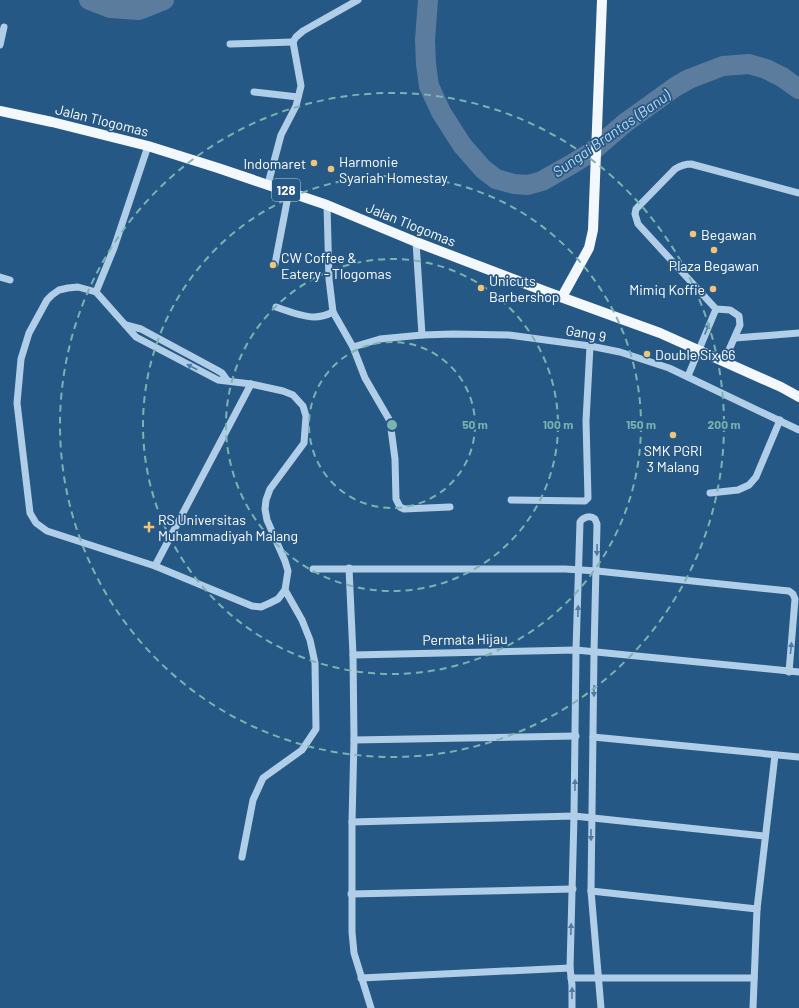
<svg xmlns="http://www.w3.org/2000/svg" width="799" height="1008" viewBox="0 0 799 1008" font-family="Barlow,sans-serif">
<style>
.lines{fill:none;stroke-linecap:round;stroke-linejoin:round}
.river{stroke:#5b7c9c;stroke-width:20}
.minor{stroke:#b1cee8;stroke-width:7}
.major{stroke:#f3f8fe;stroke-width:10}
.oneway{fill:#507ba3}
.ring{fill:none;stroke:#7bb4af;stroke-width:2;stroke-dasharray:7 5}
.poi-dot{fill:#f1c477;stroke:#265886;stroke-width:1.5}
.labels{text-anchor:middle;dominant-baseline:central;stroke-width:3.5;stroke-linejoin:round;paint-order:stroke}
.shield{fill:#265886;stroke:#becddb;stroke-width:1}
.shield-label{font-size:13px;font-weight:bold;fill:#fff}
.street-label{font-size:14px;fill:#fff;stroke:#265886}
.poi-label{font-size:14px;fill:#fff;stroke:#265886;text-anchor:start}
.water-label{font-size:15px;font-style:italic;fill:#bdd8ef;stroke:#265886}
.centre{fill:#7bb4af;stroke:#265886;stroke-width:2}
.ring-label{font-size:12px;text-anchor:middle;font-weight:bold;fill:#7bb4af;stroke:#265886;stroke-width:3.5;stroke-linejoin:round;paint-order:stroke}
</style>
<rect width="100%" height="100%" fill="#265886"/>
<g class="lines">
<g class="river">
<path d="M89 0 110 8 139 10 164 0"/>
<path d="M428 0 425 40 426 64 429 86 441 112 462 145 483 169 496 179 514 184 528 185 542 181 572 164 590 153 625 123 675 87 689 79 723 66 749 64 766 69 782 77 799 89"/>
</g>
<g class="minor">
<path d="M230 44 293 42"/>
<path d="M0 45 4 27"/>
<path d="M254 92 298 97"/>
<path d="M268 184 281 135 296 106 301 86 293 42 296 37 303 31 358 0"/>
<path d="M327 205 329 279 333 312 353 347 365 378 390 421 395 459 396 499 400 507 404 509 450 507"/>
<path d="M416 242 422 335"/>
<path d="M275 264 289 191"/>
<path d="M0 277 10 280"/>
<path d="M96 292 136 337 218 380 251 384 283 391 293 395 303 406 306 416 304 443 270 489 266 500 265 509 267 520 285 561 288 571 285 590 278 599 270 603 261 607 252 606 155 566 47 531 36 523 30 513 17 403 21 359 29 333 47 300 52 295 59 290 68 288 78 287 96 292 114 248 148 146"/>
<path d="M276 307C287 311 303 317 314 317 321 317 327 315 333 312"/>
<path d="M126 325 141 329 217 370 222 373 227 380"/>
<path d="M735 338 799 333"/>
<path d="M353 347 380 339 422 335 453 334 509 335 590 346 620 352 669 368 799 430"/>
<path d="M724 361 740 325 739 316 730 310 716 309 638 224 635 214 636 209 675 169C680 166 685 164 691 164L799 193"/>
<path d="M688 376 716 309"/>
<path d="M710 493 738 490 749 485 756 477 780 420"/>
<path d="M511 500 585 501 588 498 586 421 590 346"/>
<path d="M155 566 251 384"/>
<path d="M349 568 353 655 354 740 352 822V932L354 953 371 1008"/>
<path d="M313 569H565L597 571 789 591 793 594 795 599 789 672"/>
<path d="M353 655 576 650 799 672"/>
<path d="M593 737 799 757"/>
<path d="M354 740 576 736"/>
<path d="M352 822 574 816 765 836"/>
<path d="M242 857 253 800 263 778 302 750 316 729 315 663 310 640 302 620 285 590"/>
<path d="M591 891 757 909"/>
<path d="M351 894 573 889"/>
<path d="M361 978 570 968"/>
<path d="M571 978H754"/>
<path d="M572 1008V985L570 968 574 816 576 650 580 522C583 517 590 515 595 519L597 524 594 652 591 891 601 1008"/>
<path d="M753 1008 757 909 775 755"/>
</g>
<g class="major">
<path d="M0 111 52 122 148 146 218 168 327 205 416 242 547 292 660 333 781 387 799 397"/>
<path d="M562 297 589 248 593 230 602 0"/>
</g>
</g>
<defs><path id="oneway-solid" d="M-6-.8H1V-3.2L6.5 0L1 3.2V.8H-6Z"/></defs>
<g class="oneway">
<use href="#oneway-solid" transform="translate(707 329) rotate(-67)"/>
<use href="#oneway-solid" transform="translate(192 367) rotate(-153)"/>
<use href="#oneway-solid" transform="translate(597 550) rotate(91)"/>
<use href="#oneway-solid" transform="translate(578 611) rotate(-88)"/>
<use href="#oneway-solid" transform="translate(791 648) rotate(-84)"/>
<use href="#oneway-solid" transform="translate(594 691) rotate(90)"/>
<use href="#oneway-solid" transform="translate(575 785) rotate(-89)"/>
<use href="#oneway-solid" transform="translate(591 835) rotate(90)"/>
<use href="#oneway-solid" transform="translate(571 929) rotate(-88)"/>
<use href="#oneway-solid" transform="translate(572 993) rotate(-89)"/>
</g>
<g class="ring">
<circle cx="392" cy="425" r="83"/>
<circle cx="392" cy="425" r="166"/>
<circle cx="392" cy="425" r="249"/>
<circle cx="392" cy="425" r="332"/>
</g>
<g class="poi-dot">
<circle cx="314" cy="163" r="4"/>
<circle cx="331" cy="169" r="4"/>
<circle cx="693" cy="234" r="4"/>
<circle cx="714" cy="250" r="4"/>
<circle cx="273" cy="265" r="4"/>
<circle cx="481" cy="288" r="4"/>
<circle cx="713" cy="289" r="4"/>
<circle cx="647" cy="354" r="4"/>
<circle cx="673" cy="435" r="4"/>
<path d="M147 521h4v4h4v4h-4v4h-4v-4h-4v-4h4z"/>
</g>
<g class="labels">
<rect class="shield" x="272" y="179" width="28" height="22" rx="3"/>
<g class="shield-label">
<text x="286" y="190">128</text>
</g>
<g class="street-label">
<text transform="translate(102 120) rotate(14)">Jalan Tlogomas</text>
<text transform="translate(411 224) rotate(22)">Jalan Tlogomas</text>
<text transform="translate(586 333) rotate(10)">Gang 9</text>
<text transform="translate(465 639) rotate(-1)">Permata Hijau</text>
</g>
<g class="poi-label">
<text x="339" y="161">Harmonie<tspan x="339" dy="16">Syariah Homestay</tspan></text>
<text x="306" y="163" text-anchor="end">Indomaret</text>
<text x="701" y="234">Begawan</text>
<text x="281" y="257">CW Coffee &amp;<tspan x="281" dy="16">Eatery - Tlogomas</tspan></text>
<text x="714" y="265" text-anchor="middle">Plaza Begawan</text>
<text x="489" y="280">Unicuts<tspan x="489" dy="16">Barbershop</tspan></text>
<text x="705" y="289" text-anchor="end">Mimiq Koffie</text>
<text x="655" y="354">Double Six 66</text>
<text x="673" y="450" text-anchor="middle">SMK PGRI<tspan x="673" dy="16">3 Malang</tspan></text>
<text x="158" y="519">RS Universitas<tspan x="158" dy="16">Muhammadiyah Malang</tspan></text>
</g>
<g class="water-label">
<text transform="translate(611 133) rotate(-35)">Sungai Brantas (Banu)</text>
</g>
</g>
<circle cx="392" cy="425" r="6" class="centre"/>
<g class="ring-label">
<text x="475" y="429">50 m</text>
<text x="558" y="429">100 m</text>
<text x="641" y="429">150 m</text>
<text x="724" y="429">200 m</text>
</g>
</svg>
